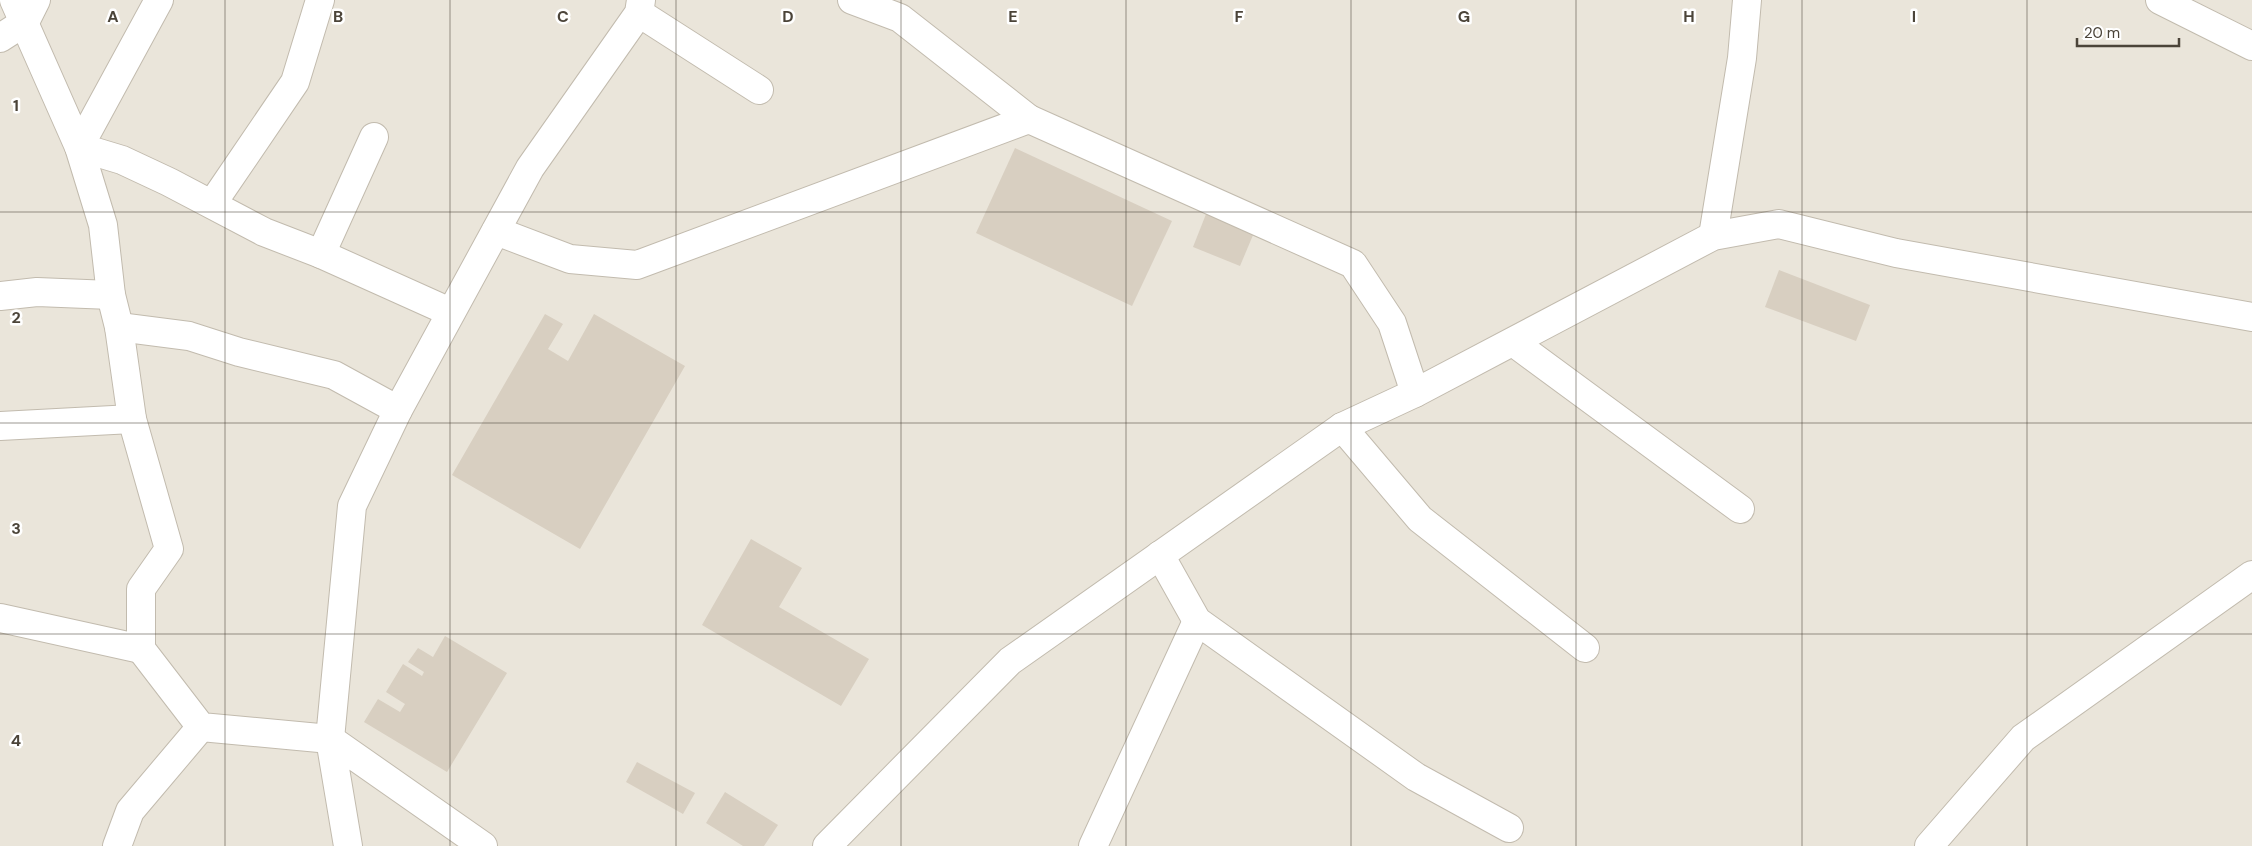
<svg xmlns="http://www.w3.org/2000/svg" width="2252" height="846" viewBox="0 0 2252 846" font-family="'DM Sans',sans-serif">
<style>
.residential{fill:#eae5da}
.building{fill:#d8cfc1}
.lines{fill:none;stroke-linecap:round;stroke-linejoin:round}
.street-casing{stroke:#c2bbae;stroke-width:30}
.street{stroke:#fff;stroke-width:28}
.grid{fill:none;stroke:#4b4439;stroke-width:1;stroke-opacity:0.55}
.grid-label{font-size:16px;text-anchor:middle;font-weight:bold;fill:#4b4439;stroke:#fff;stroke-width:5;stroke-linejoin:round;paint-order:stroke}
</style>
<rect width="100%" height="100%" fill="#f6f3ec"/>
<rect class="residential" x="0" y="0" width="2252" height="846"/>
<g class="building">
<path d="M1015 148 1172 221 1132 306 976 233Z"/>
<path d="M1208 209 1256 228 1240 266 1193 247Z"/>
<path d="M1779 270 1870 305 1856 341 1765 307Z"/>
<path d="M545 314 563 324 548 349 568 361 594 314 685 366 580 549 452 475Z"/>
<path d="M751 539 802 568 779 607 869 659 841 706 702 625Z"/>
<path d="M445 636 507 673 447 772 364 722 378 699 400 712 405 704 386 692 403 664 422 676 424 672 408 662 418 648 433 657Z"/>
<path d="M637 762 695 793 683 814 626 782Z"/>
<path d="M725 792 778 825 764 846H743L706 823Z"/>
</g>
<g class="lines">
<defs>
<g id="street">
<path d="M14 0 79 147 103 225 111 295 119 327 132 419 169 549 141 589V649L201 727 330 739 352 506 398 410 530 168 639 13 641 0"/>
<path d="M159 0 79 147 122 160 169 182 264 232 321 254 450 312"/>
<path d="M852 0 900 18 1029 119"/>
<path d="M2160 0 2252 46"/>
<path d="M639 13 759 90"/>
<path d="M0 38 25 22 36 0"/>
<path d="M212 204 295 82 320 0"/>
<path d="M496 231 570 259 637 265 1029 119 1353 264 1392 323 1415 393"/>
<path d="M1713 236 1742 58 1747 0"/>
<path d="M321 254 374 137"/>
<path d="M0 296 37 292 111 295"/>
<path d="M119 327 189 336 239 352 334 375 398 410"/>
<path d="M1513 342 1740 509"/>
<path d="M0 426 132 419"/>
<path d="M1342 427 1420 519 1585 648"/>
<path d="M1160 555 1197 621 1416 777 1509 828"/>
<path d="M0 618 141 649"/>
<path d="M117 846 130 811 201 727"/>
<path d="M348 846 330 739 483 846"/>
<path d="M827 846 1010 661 1342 427 1415 393 1713 236 1779 224 1896 253 2252 317"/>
<path d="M1093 846 1197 621"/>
<path d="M1929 846 2023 738 2252 575"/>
</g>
</defs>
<use href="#street" class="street-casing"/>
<use href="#street" class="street"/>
</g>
<path class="grid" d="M225 0V846M450 0V846M676 0V846M901 0V846M1126 0V846M1351 0V846M1576 0V846M1802 0V846M2027 0V846M0 212H2252M0 423H2252M0 634H2252"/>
<g class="grid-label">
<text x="113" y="22">A</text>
<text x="338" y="22">B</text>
<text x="563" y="22">C</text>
<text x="788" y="22">D</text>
<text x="1013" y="22">E</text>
<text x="1239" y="22">F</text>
<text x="1464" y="22">G</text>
<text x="1689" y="22">H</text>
<text x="1914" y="22">I</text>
<text x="16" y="111">1</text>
<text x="16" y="323">2</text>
<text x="16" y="534">3</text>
<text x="16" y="746">4</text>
</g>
<path d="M2077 38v8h102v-8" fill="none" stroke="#4b4439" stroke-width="2.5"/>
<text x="2084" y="38" font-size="15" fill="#4b4439" stroke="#ffffff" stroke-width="4" paint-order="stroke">20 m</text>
</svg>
